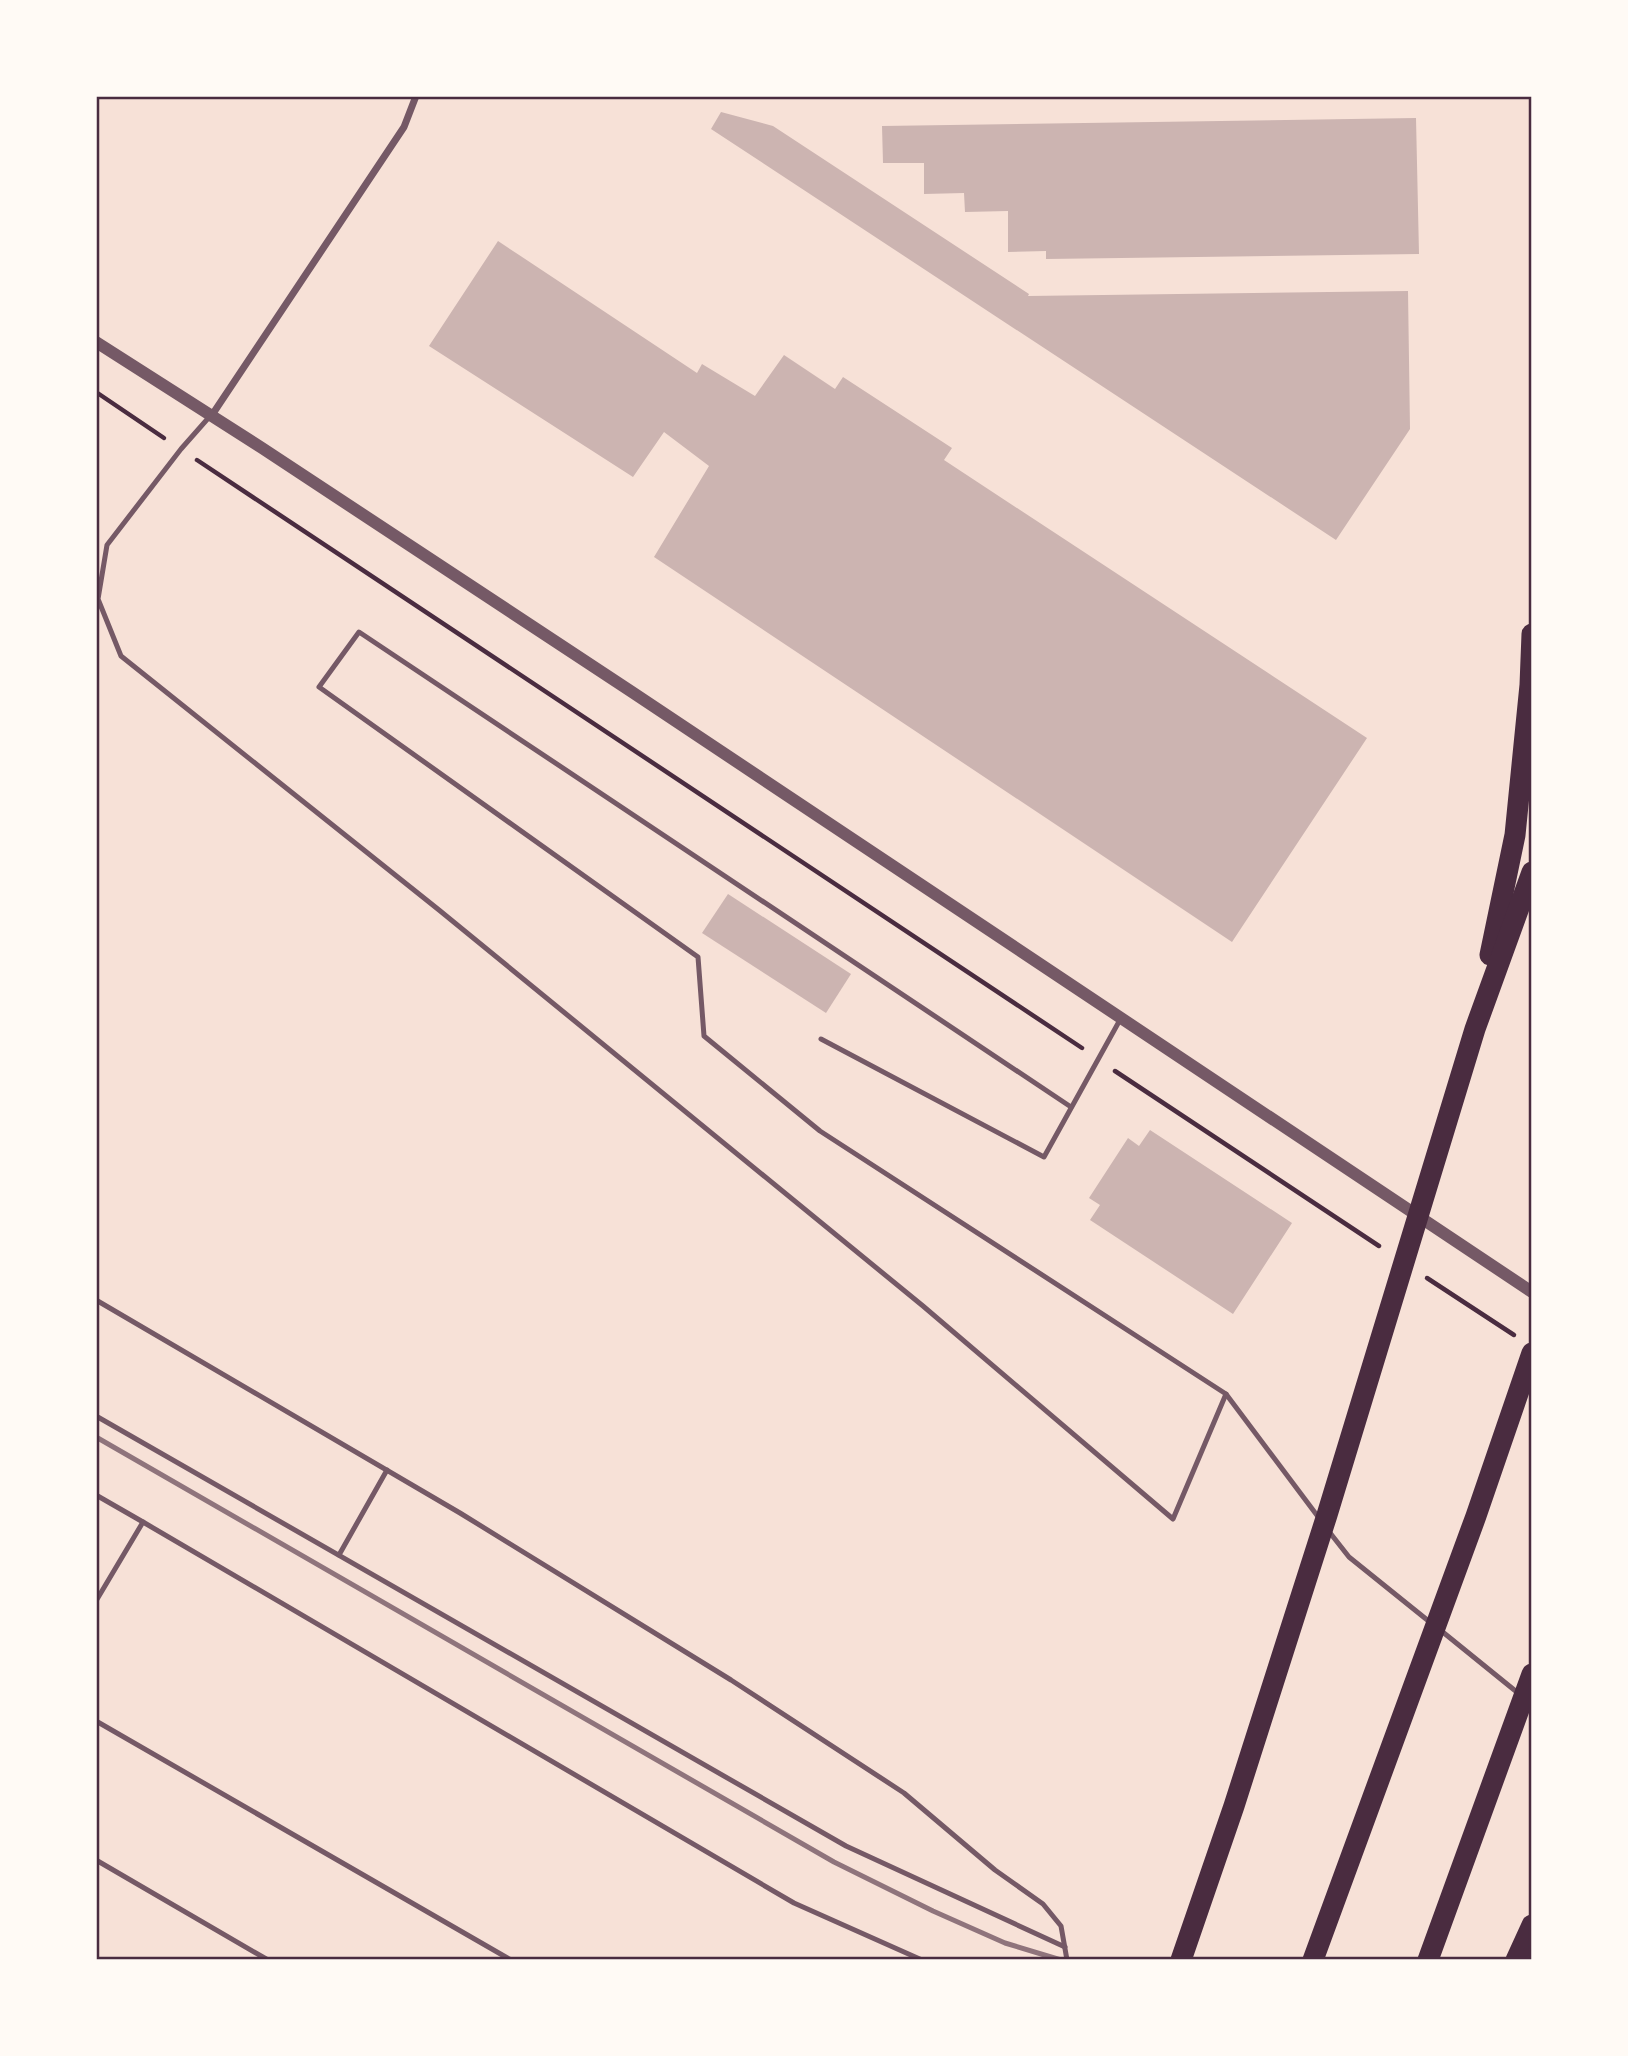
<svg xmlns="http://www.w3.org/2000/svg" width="1628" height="2056" viewBox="0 0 1628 2056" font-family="Quicksand,sans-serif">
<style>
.building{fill:#ccb4b1}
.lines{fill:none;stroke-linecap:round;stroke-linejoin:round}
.path{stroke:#4a2c40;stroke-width:4.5}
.service{stroke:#755966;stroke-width:5}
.minor{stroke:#755966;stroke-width:7}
.tertiary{stroke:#755966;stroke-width:12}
.motorway{stroke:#4a2c40;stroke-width:21}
.rail{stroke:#8f747c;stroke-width:5}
.neatline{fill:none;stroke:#4a2c40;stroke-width:2.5}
</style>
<rect width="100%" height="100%" fill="#f7e1d7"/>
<g class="building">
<path d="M721 112 773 126 1029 294 1028 296 1408 291 1410 429 1336 540 711 129Z"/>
<path d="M1416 118 1419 254 1046 259V251L1008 252V211L965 212 964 193 924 194V163H883L882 126Z"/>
<path d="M498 241 697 373 702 364 755 396 784 355 835 389 843 377 952 448 944 460 1367 738 1232 942 654 557 709 466 664 432 633 477 429 346Z"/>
<path d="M728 894 851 974 826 1013 702 933Z"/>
<path d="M1150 1130 1292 1223 1233 1314 1090 1220 1100 1205 1089 1198 1128 1138 1139 1146Z"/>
</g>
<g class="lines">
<g class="path">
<path d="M96 392 164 438"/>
<path d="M197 460 1082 1048"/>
<path d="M1115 1071 1379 1246"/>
<path d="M1427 1278 1514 1335"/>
</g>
<g class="service">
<path d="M211 415 181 449 107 545 98 599 121 656 439 910 923 1306 1173 1519 1226 1394"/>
<path d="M821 1039 1044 1157 1121 1018"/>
<path d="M1071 1107 359 632 319 687 698 957 704 1036 820 1131 1226 1394 1319 1518"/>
<path d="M96 1300 460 1513 731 1680 904 1793 995 1870 1043 1904 1061 1926 1067 1960"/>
<path d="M96 1416 846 1846 1065 1947"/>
<path d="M96 1495 143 1522"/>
<path d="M1327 1529 1349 1557 1431 1623"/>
<path d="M339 1555 387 1470"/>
<path d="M96 1601 143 1522 794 1903 922 1960"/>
<path d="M1439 1629 1518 1693"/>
<path d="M96 1721 511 1960"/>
<path d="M96 1860 268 1960"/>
</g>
<path class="minor" d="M212 415 404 127 416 96"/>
<path class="tertiary" d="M96 342 262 448 632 692 1532 1292"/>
<g class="motorway">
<path d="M1490 955 1515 835 1530 685 1532 634"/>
<path d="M1181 1960 1234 1806 1327 1515 1475 1029 1532 872"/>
<path d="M1313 1960 1476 1516 1532 1353"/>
<path d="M1428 1960 1532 1674"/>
<path d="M1516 1960 1532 1925"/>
</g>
<path class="rail" d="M96 1437 834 1862 933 1911 1005 1943 1061 1960"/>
</g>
<rect width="1628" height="2056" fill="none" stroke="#fffaf5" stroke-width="196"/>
<rect x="98" y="98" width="1432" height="1860" class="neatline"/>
</svg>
